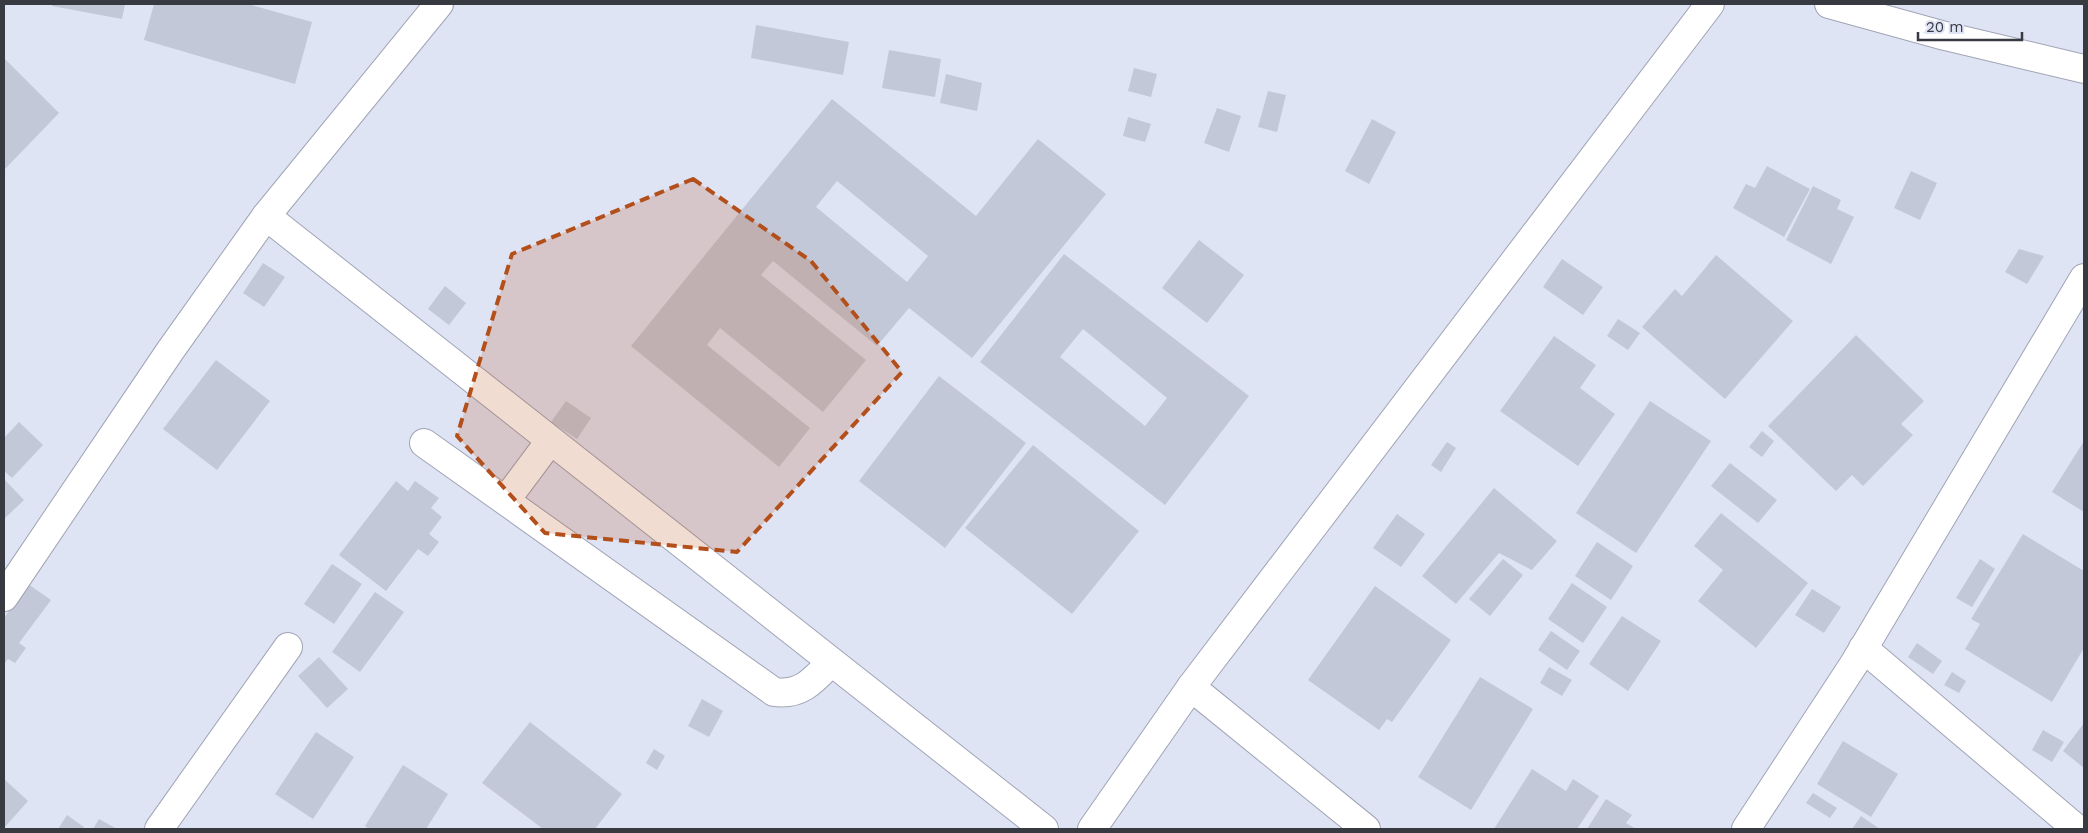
<svg xmlns="http://www.w3.org/2000/svg" width="2088" height="833" viewBox="0 0 2088 833" font-family="'Work Sans',sans-serif">
<style>
.building{fill:#c3c8d9;fill-rule:evenodd}
.lines{fill:none;stroke-linecap:round;stroke-linejoin:round}
.minor-casing{stroke:#a0a4b5;stroke-width:30}
.minor{stroke:#fff;stroke-width:28}
.marked{fill:#b34f1b;fill-opacity:0.2;stroke:#b34f1b;stroke-width:4;stroke-dasharray:10 6;stroke-linejoin:round}
</style>
<rect width="100%" height="100%" fill="#dfe4f5"/>
<g class="building">
<path d="M52 4H125L122 19 52 6Z"/>
<path d="M154 4H248L312 22 295 84 144 40Z"/>
<path d="M756 25 849 42 843 75 751 58Z"/>
<path d="M889 50 941 59 935 97 882 88Z"/>
<path d="M4 58 59 113 4 170Z"/>
<path d="M1134 68 1157 74 1151 97 1128 91Z"/>
<path d="M946 74 982 83 977 111 940 103Z"/>
<path d="M1268 91 1286 95 1277 132 1258 127Z"/>
<path d="M832 99 976 216 1038 139 1106 194 972 358 909 308 877 346 773 261 761 275 866 360 823 412 720 328 707 345 810 428 779 467 631 346ZM837 181 928 256 907 282 816 207Z"/>
<path d="M1217 108 1241 116 1229 152 1204 143Z"/>
<path d="M1128 117 1151 124 1145 142 1123 136Z"/>
<path d="M1372 119 1396 132 1369 184 1345 171Z"/>
<path d="M1767 166 1810 189 1784 237 1733 208 1746 184 1755 188Z"/>
<path d="M1911 171 1937 183 1920 220 1894 208Z"/>
<path d="M1813 186 1841 200 1837 209 1854 217 1831 264 1786 240Z"/>
<path d="M1199 240 1244 275 1207 323 1162 288Z"/>
<path d="M2019 249 2044 256 2027 284 2005 272Z"/>
<path d="M1064 254 1249 396 1165 505 980 362ZM1083 329 1167 398 1145 426 1060 357Z"/>
<path d="M1716 255 1793 321 1725 399 1642 327 1675 289 1682 296Z"/>
<path d="M1562 259 1603 287 1583 315 1543 287Z"/>
<path d="M263 263 285 277 264 307 243 293Z"/>
<path d="M445 286 466 303 449 325 428 309Z"/>
<path d="M1618 319 1640 333 1628 350 1607 336Z"/>
<path d="M1856 335 1924 401 1901 424 1913 435 1863 486 1852 475 1836 491 1768 426Z"/>
<path d="M1554 336 1596 365 1580 388 1615 414 1578 466 1500 411Z"/>
<path d="M216 360 270 401 217 470 163 429Z"/>
<path d="M939 376 1026 443 945 548 859 481Z"/>
<path d="M566 401 591 418 577 439 551 422Z"/>
<path d="M1650 401 1711 441 1636 553 1576 513Z"/>
<path d="M19 422 43 445 12 478 4 471V438Z"/>
<path d="M1762 431 1774 441 1762 457 1749 447Z"/>
<path d="M2084 441V512L2052 492Z"/>
<path d="M1447 442 1456 448 1441 472 1431 465Z"/>
<path d="M1033 445 1139 531 1072 614 965 528Z"/>
<path d="M1730 463 1777 500 1758 523 1711 486Z"/>
<path d="M4 479 24 500 4 519Z"/>
<path d="M396 481 408 491 415 481 439 498 431 508 442 517 429 534 439 542 428 556 418 549 386 591 339 555Z"/>
<path d="M1494 488 1557 541 1532 570 1499 553 1456 604 1422 576Z"/>
<path d="M1721 513 1808 583 1756 648 1698 601 1723 570 1694 546Z"/>
<path d="M1397 514 1425 534 1401 567 1373 548Z"/>
<path d="M2023 534 2084 571V648L2052 702 1965 649 1980 624 1971 619Z"/>
<path d="M1597 542 1633 566 1611 600 1575 576Z"/>
<path d="M1503 559 1523 575 1490 616 1469 599Z"/>
<path d="M1980 559 1995 569 1972 607 1956 598Z"/>
<path d="M332 564 362 584 334 624 304 604Z"/>
<path d="M1572 583 1607 607 1583 643 1548 619Z"/>
<path d="M28 584 51 600 19 643 26 648 15 663 8 659 4 664V618Z"/>
<path d="M1375 586 1451 640 1392 722 1387 719 1379 730 1308 680Z"/>
<path d="M1812 589 1841 607 1824 633 1795 615Z"/>
<path d="M375 592 404 612 360 672 332 652Z"/>
<path d="M1622 616 1661 641 1628 691 1589 664Z"/>
<path d="M1551 631 1580 651 1567 670 1538 650Z"/>
<path d="M1917 643 1942 661 1933 674 1908 657Z"/>
<path d="M319 657 348 689 327 708 298 676Z"/>
<path d="M1549 667 1572 680 1562 696 1540 683Z"/>
<path d="M1952 672 1966 681 1959 693 1944 685Z"/>
<path d="M1480 677 1533 709 1471 810 1418 777Z"/>
<path d="M702 699 723 711 709 737 688 726Z"/>
<path d="M530 722 622 794 595 829H543L482 783Z"/>
<path d="M2084 723V768L2063 751Z"/>
<path d="M2043 730 2064 742 2052 762 2032 750Z"/>
<path d="M316 732 354 757 313 819 275 794Z"/>
<path d="M1843 741 1898 774 1871 817 1817 784Z"/>
<path d="M654 749 665 756 657 770 646 763Z"/>
<path d="M403 765 448 794 426 829H369L365 826Z"/>
<path d="M1532 769 1566 791 1573 779 1599 796 1577 829H1494Z"/>
<path d="M4 779 28 801 4 828Z"/>
<path d="M1813 793 1837 808 1830 818 1806 803Z"/>
<path d="M1606 799 1632 815 1626 823 1636 829H1587Z"/>
<path d="M67 815 84 827 83 829H58Z"/>
<path d="M1861 816 1880 829H1852Z"/>
<path d="M99 819 117 829H93Z"/>
</g>
<g class="lines">
<defs>
<g id="minor">
<path d="M1829 4 1945 36 2084 69"/>
<path d="M266 216 1044 829"/>
<path d="M424 443 774 692C801 696 814 680 831 662"/>
<path d="M506 500 550 441"/>
<path d="M4 597 170 351 266 216 439 4"/>
<path d="M1863 648 2077 829"/>
<path d="M1191 687 1366 829"/>
<path d="M159 829 288 647"/>
<path d="M1092 829 1191 687 1710 4"/>
<path d="M1746 829 1854 664 2084 278"/>
</g>
</defs>
<use href="#minor" class="minor-casing"/>
<use href="#minor" class="minor"/>
</g>
<path class="marked" d="M693 179 811 261 902 372 737 552 545 533 457 436 512 254Z"/>
<rect width="2088" height="833" fill="none" stroke="#383a41" stroke-width="10"/>
<path d="M1918 32v8h104v-8" fill="none" stroke="#383a41" stroke-width="2.5"/>
<text x="1926" y="32" font-size="15" fill="#383a41" stroke="#dfe4f5" stroke-width="4" paint-order="stroke">20 m</text>
</svg>
